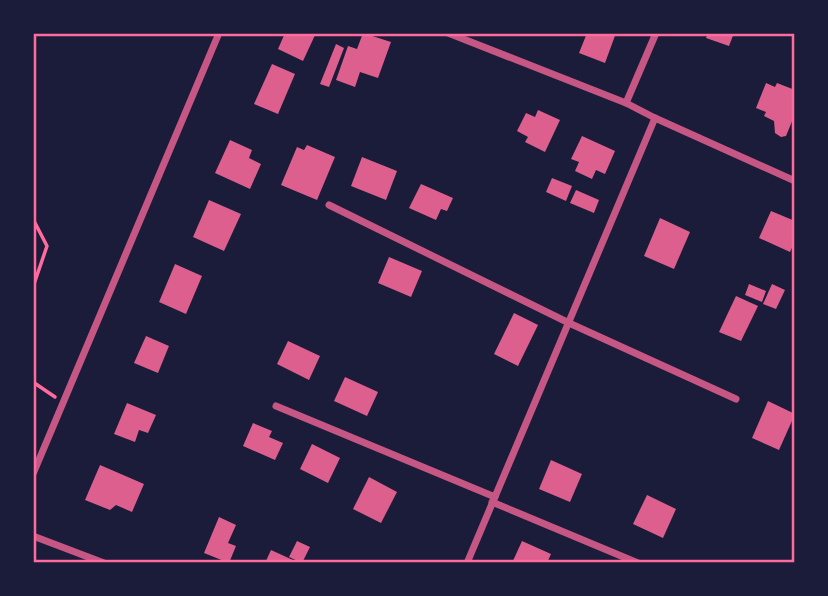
<svg xmlns="http://www.w3.org/2000/svg" width="828" height="596" viewBox="0 0 828 596" font-family="'Noto Serif',serif">
<style>
.building{fill:#dd5f8e}
.lines{fill:none;stroke-linecap:round;stroke-linejoin:round}
.path{stroke:#ff6b9d;stroke-width:3.5}
.minor{stroke:#c65784;stroke-width:7}
.neatline{fill:none;stroke:#ff6b9d;stroke-width:2.5}
</style>
<rect width="100%" height="100%" fill="#1b1b3a"/>
<g class="building">
<path d="M285 33H316L303 61 278 49Z"/>
<path d="M363 33 391 42 378 78 360 72 355 87 336 80 348 46 357 49Z"/>
<path d="M587 33H616L605 63 579 53Z"/>
<path d="M708 33H734L729 46 706 38Z"/>
<path d="M336 44 344 48 329 87 320 84Z"/>
<path d="M272 64 295 74 278 114 254 104Z"/>
<path d="M766 83 775 87 777 83 795 90V114L786 136 781 137 775 133 774 121 764 116 766 112 756 108Z"/>
<path d="M538 110 560 120 545 152 525 142 528 137 517 131 526 113 535 117Z"/>
<path d="M582 136 615 151 605 174 596 170 592 179 575 171 579 162 571 159Z"/>
<path d="M230 140 252 150 249 158 261 164 250 189 215 173Z"/>
<path d="M307 145 335 157 317 200 281 185 297 147 304 150Z"/>
<path d="M362 157 397 171 386 200 351 186Z"/>
<path d="M552 178 572 186 566 201 546 192Z"/>
<path d="M421 184 453 198 447 211 441 209 436 220 409 208Z"/>
<path d="M576 190 599 200 594 213 570 203Z"/>
<path d="M209 200 241 214 224 251 193 237Z"/>
<path d="M771 211 795 221V241L790 252 759 238Z"/>
<path d="M660 218 690 232 674 269 644 256Z"/>
<path d="M389 257 422 271 411 297 378 283Z"/>
<path d="M175 264 202 276 186 314 159 302Z"/>
<path d="M749 284 766 291 762 302 745 295Z"/>
<path d="M772 284 785 290 776 309 763 304Z"/>
<path d="M736 296 758 306 741 341 719 332Z"/>
<path d="M514 313 538 325 518 366 494 354Z"/>
<path d="M146 336 169 346 158 373 134 363Z"/>
<path d="M288 341 320 356 309 380 277 364Z"/>
<path d="M345 377 378 392 367 416 334 401Z"/>
<path d="M768 401 795 414 779 450 752 438Z"/>
<path d="M127 403 156 415 148 433 139 430 135 442 114 434Z"/>
<path d="M253 423 272 431 269 437 283 443 275 460 243 446Z"/>
<path d="M312 444 340 458 328 483 300 469Z"/>
<path d="M551 460 582 474 570 502 539 489Z"/>
<path d="M100 465 144 484 132 512 116 505 110 510 85 500Z"/>
<path d="M369 477 397 492 381 523 353 509Z"/>
<path d="M647 495 676 509 663 538 633 524Z"/>
<path d="M219 517 236 525 228 543 236 546 229 563 204 553Z"/>
<path d="M297 541 310 547 302 563 289 557Z"/>
<path d="M522 541 551 554 547 563H512Z"/>
<path d="M271 550 293 560 291 563H265Z"/>
</g>
<g class="lines">
<g class="path">
<path d="M33 219 47 246 33 287"/>
<path d="M33 382 55 397"/>
</g>
<g class="minor">
<path d="M448 33 626 103 655 118 795 181"/>
<path d="M626 103 656 33"/>
<path d="M329 205 569 323 736 399"/>
<path d="M276 406 495 497"/>
<path d="M33 474 219 33"/>
<path d="M492 502 638 563"/>
<path d="M33 536 104 563"/>
<path d="M467 563 655 118"/>
</g>
</g>
<rect width="828" height="596" fill="none" stroke="#1b1b3a" stroke-width="70"/>
<rect x="35" y="35" width="758" height="526" class="neatline"/>
</svg>
